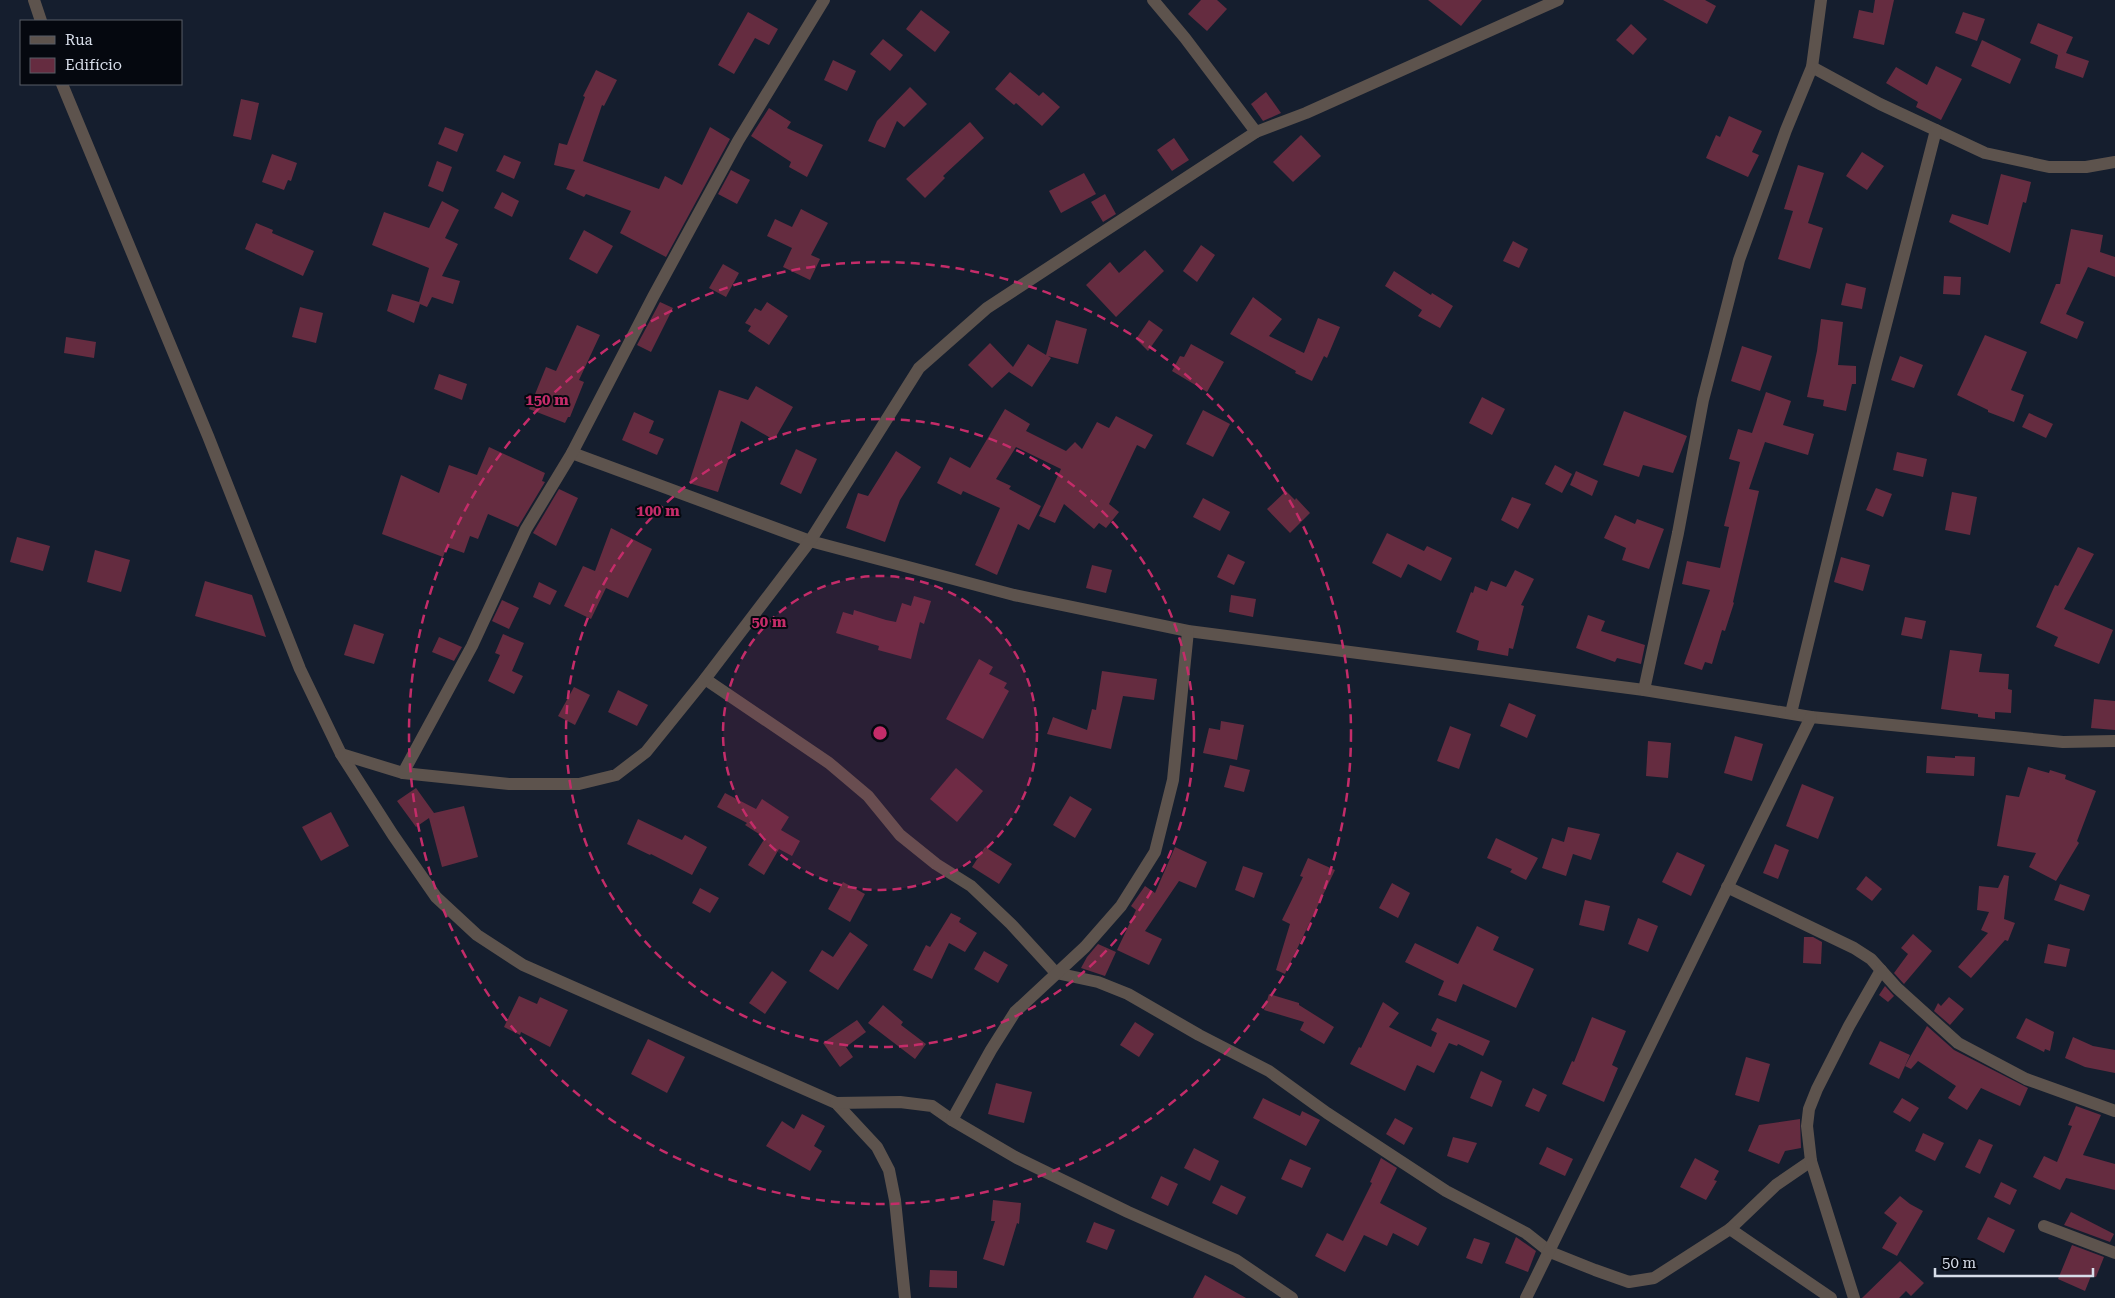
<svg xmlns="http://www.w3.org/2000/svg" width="2115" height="1298" viewBox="0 0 2115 1298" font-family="'Roboto Serif',serif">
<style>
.building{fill:#652c40}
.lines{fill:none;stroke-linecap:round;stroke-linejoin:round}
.minor{stroke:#5d534d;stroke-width:12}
.ring{fill:none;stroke:#c42c69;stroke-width:2.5;stroke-dasharray:9 6}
.centre{fill:#c42c69;stroke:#05080f;stroke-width:2.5}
.ring-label{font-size:15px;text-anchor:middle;font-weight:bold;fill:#c42c69;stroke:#05080f;stroke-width:4;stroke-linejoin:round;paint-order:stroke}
</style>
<rect width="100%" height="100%" fill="#151e2e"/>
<g class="building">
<path d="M1201 0H1217L1227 9 1207 31 1188 14Z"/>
<path d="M1428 0H1482L1461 26Z"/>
<path d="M1663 0H1705L1716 6 1707 24Z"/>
<path d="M1875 0H1894L1884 45 1853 38 1859 10 1873 13Z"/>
<path d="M921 10 950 32 935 52 906 29Z"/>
<path d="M748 12 778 29 769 45 755 38 734 74 718 65Z"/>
<path d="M1963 12 1985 19 1977 41 1955 33Z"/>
<path d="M2038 23 2073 37 2066 53 2089 61 2083 78 2055 68 2058 55 2030 43Z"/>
<path d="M1631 24 1647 39 1633 55 1616 40Z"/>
<path d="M883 39 903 55 890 71 870 54Z"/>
<path d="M1982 40 2021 59 2010 84 1971 66Z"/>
<path d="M833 60 856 71 847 91 824 80Z"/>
<path d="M1936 66 1962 79 1941 120 1916 107 1918 102 1886 83 1896 67 1927 85Z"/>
<path d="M596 70 617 80 604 106 602 105 583 161 659 189 665 176 682 185 710 127 730 139 666 257 620 233 631 211 586 194 584 197 566 189 575 170 554 165 559 143 567 145 585 97 583 96Z"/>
<path d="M1010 72 1039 96 1043 92 1060 107 1042 126 1016 103 1014 105 995 89Z"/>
<path d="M910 87 927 104 904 127 897 121 885 148 868 141 877 121Z"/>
<path d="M1266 92 1281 113 1263 121 1251 104Z"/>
<path d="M241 99 259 103 251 140 233 136Z"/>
<path d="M769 108 791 122 787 128 823 145 807 177 789 167 791 162 751 136Z"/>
<path d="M1729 116 1762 131 1752 152 1759 155 1748 177 1706 158 1716 135 1720 137Z"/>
<path d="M970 122 984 138 943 176 945 178 925 198 906 179Z"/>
<path d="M445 127 464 134 457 152 438 144Z"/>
<path d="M1301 135 1321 156 1293 182 1273 162Z"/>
<path d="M1174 138 1189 160 1172 171 1157 150Z"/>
<path d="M1862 152 1884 166 1867 190 1846 176Z"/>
<path d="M272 154 297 163 291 181 288 180 284 190 262 182Z"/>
<path d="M504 155 521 162 514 179 496 171Z"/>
<path d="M437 161 452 167 443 192 428 186Z"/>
<path d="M1798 165 1824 173 1808 223 1823 228 1810 269 1778 259 1793 211 1784 209Z"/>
<path d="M731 170 750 180 737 204 718 194Z"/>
<path d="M1084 173 1096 194 1061 213 1049 191Z"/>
<path d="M2001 174 2031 182 2026 203 2023 202 2010 253 1949 222 1952 214 1988 225Z"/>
<path d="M502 192 519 201 512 217 494 208Z"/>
<path d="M1105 194 1116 214 1103 222 1091 202Z"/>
<path d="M442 201 459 210 445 238 458 244 442 276 460 281 453 304 432 297 427 307 420 304 414 323 387 311 392 294 419 302 429 268 372 245 384 212 429 228Z"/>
<path d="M801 209 828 223 811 255 820 259 810 280 783 267 792 248 767 236 775 219 792 227Z"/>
<path d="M256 223 273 230 272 233 314 251 303 276 245 249Z"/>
<path d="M2071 229 2103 235 2100 252 2115 257V277L2088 267 2066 314 2084 322 2077 339 2040 323 2056 284H2060Z"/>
<path d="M584 230 613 246 597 274 569 259Z"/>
<path d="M1513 241 1528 249 1519 268 1503 261Z"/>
<path d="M1201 245 1215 255 1197 282 1183 271Z"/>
<path d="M1145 250 1164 271 1116 317 1086 285 1110 262 1119 273Z"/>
<path d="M723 264 739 273 726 297 709 288Z"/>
<path d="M1394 271 1431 295 1432 293 1453 306 1440 328 1418 316 1422 310 1385 286Z"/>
<path d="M1944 276 1961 277 1960 295 1943 294Z"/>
<path d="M1846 283 1866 288 1862 309 1841 305Z"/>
<path d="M1253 297 1282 319 1269 336 1304 353 1318 318 1340 327 1327 358 1324 356 1312 381 1295 373 1296 371 1230 334Z"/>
<path d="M660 302 673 308 651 352 637 345Z"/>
<path d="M767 302 788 316 769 345 748 331 751 326 745 323 755 308 761 311Z"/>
<path d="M300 307 323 313 316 343 292 337Z"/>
<path d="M1821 319 1843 322 1838 365 1856 366V384H1852L1846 411 1823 406 1824 400 1807 397 1817 351Z"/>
<path d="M1056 320 1087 329 1078 364 1048 356 1051 358 1032 387 1009 372 1011 370 992 388 968 365 990 343 1013 367 1028 344 1046 355Z"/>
<path d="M1149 320 1163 330 1148 351 1136 339Z"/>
<path d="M577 325 600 335 579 380 584 382 570 417H568L565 423 529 409 546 367 556 371Z"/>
<path d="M1985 335 2027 352 2011 390 2024 395 2014 422 1988 412V410L1957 395Z"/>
<path d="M66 337 96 342 94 358 64 353Z"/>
<path d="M1191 344 1224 362 1207 392 1172 371 1180 356 1184 357Z"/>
<path d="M1742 346 1772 356 1760 391 1731 381Z"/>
<path d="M1900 356 1923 365 1914 388 1891 380Z"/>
<path d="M439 374 467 384 462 400 434 389Z"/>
<path d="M756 386 793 407 774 440 741 421 718 492 689 483 719 390 748 400Z"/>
<path d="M1766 392 1791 401 1783 425 1814 434 1808 455 1765 442 1749 489 1759 491 1733 602 1734 603 1725 631 1722 630 1712 664 1705 662 1702 670 1684 664 1710 590 1682 584 1687 561 1720 568 1729 527 1724 526 1740 462 1729 459 1738 429 1752 433Z"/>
<path d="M1482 397 1505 409 1492 435 1469 423Z"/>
<path d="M1005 409 1030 424 1026 431 1066 451 1075 442 1082 449 1097 422 1109 428 1116 416 1153 435 1145 449 1137 445 1109 504 1119 512 1106 528 1099 523 1094 529 1064 504 1055 523 1039 516 1061 469 1016 447 996 479 1011 486 1009 489 1041 506 1029 530 1018 524 997 575 975 565 1000 508 963 491 961 495 937 483 950 457 970 468Z"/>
<path d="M1203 410 1230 424 1213 457 1186 444Z"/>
<path d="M1624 411 1687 436 1673 473 1643 465 1639 477 1603 465Z"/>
<path d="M634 412 654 421 649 433 664 439 657 455 622 440Z"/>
<path d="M2029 413 2053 424 2046 438 2022 427Z"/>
<path d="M489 447 545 473 542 481 545 482 518 527 488 514 478 539 470 536 464 553 447 547 443 557 382 534 401 475 439 493 449 465 477 475Z"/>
<path d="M796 449 817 459 801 494 780 484Z"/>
<path d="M896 451 921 467 900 500 885 542 846 528 858 493 868 496Z"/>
<path d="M1897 452 1927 459 1923 477 1893 470Z"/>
<path d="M1555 465 1572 474 1562 493 1545 484Z"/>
<path d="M1576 471 1598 481 1592 496 1570 485Z"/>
<path d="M1876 488 1892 494 1883 517 1866 510Z"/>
<path d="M559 489 578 498 556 546 533 533Z"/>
<path d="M1286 491 1295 500 1296 498 1310 513 1290 533 1267 509Z"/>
<path d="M1952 492 1977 497 1970 535 1945 530Z"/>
<path d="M1512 497 1531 504 1518 529 1501 520Z"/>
<path d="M1203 498 1230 512 1220 531 1193 517Z"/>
<path d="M1615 515 1635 524 1637 519 1664 529 1649 569 1622 560 1626 548 1604 538Z"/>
<path d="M611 528 652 549 628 598 606 588 591 619 564 606 583 566 595 571Z"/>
<path d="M1387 533 1424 551 1427 546 1452 558 1441 581 1408 564 1401 578 1372 563Z"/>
<path d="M17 537 50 546 43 571 10 562Z"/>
<path d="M2078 547 2094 554 2064 609 2113 630 2099 664 2054 646 2058 637 2036 627 2055 585 2058 586Z"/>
<path d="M95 550 130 560 121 592 87 582Z"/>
<path d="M1228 554 1245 562 1234 585 1217 577Z"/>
<path d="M1841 557 1870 565 1863 591 1834 582Z"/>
<path d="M1092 565 1112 570 1106 593 1086 588Z"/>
<path d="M1515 570 1534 579 1521 605 1524 606 1513 649 1509 648 1508 656 1477 650 1479 641 1456 632 1471 592 1473 593 1475 586 1487 591 1491 581 1506 587Z"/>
<path d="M205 581 252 595 266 637 195 616Z"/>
<path d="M539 582 557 591 550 605 533 597Z"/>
<path d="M1231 595 1256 599 1253 617 1229 612Z"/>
<path d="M914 596 931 601 924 624 920 622 911 659 878 650 879 646 836 633 843 612 853 615 854 610 886 620 896 622 902 603 911 606Z"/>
<path d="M502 600 519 608 509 629 492 621Z"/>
<path d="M1588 615 1605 621 1601 631 1645 645 1641 664 1617 658 1615 662 1576 648Z"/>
<path d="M1905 617 1926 621 1922 639 1901 635Z"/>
<path d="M354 624 384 634 374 664 344 655Z"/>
<path d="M503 634 524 643 512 671 523 676 514 694 488 681 500 655 495 653Z"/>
<path d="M439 637 462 647 454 661 432 652Z"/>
<path d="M1950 650 1982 654 1979 672 2009 674 2008 689 2012 690 2011 713 1995 712V719L1978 717V714L1941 709Z"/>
<path d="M979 659 993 667 989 674 1007 683 1004 688 1009 691 983 739 946 719Z"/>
<path d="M1102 671 1157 679 1154 700 1123 696 1111 749 1047 734 1053 717 1087 730 1092 709 1096 710Z"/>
<path d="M574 687 590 695 575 725 558 716Z"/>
<path d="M618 690 648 705 637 726 608 712Z"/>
<path d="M2094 699 2115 701V730L2091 728Z"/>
<path d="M1509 703 1536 715 1527 738 1500 726Z"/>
<path d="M1221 721 1244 725 1237 760 1203 753 1209 728 1220 730Z"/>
<path d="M1450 726 1471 734 1459 769 1437 761Z"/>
<path d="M1735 736 1763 744 1752 781 1724 773Z"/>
<path d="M1648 741 1671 743 1668 778 1646 776Z"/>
<path d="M1927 756 1955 758V756L1975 757 1974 776 1926 773Z"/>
<path d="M1230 765 1250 770 1244 792 1224 787Z"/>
<path d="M2028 767 2049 773 2050 770 2066 775 2065 779 2096 791 2077 841 2079 843 2056 881 2029 867 2036 853 1997 846 2006 795 2019 797Z"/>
<path d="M956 768 983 791 957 822 930 799Z"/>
<path d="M1802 784 1834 797 1818 839 1786 826Z"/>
<path d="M416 788 434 813 464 806 478 857 442 867 429 818 416 827 397 801Z"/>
<path d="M725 793 756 809 762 799 789 817 781 830 800 841 792 856 779 849 764 875 748 865 765 838 745 825 747 823 717 807Z"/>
<path d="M1070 796 1092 809 1075 838 1053 825Z"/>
<path d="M331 812 349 846 321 861 302 827Z"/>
<path d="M638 819 682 840 685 835 707 847 692 875 651 854 650 855 627 844Z"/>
<path d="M1568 827 1600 834 1591 860 1573 854 1566 876 1542 868 1552 838 1564 842Z"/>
<path d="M1496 838 1538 858 1526 880 1510 872 1512 869 1487 858Z"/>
<path d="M1775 844 1789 850 1778 879 1763 873Z"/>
<path d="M985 847 1012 864 999 884 972 867Z"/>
<path d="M1175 847 1207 862 1196 888 1179 881 1145 931 1162 939 1149 965 1117 950 1136 910 1131 906 1145 886 1155 893Z"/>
<path d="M1677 852 1705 865 1691 896 1662 882Z"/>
<path d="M1308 858 1335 870 1285 974 1276 970 1290 924 1282 920 1303 877 1300 876Z"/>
<path d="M1243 866 1263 873 1254 898 1235 890Z"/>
<path d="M2004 875 2009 876 2004 919 2015 923 2008 941 2005 940 1971 978 1958 967 1988 933 1981 930 1989 912 1977 910 1979 886 1998 888Z"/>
<path d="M1866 876 1882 889 1872 901 1856 889Z"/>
<path d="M843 882 865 894 850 922 828 909Z"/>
<path d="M1392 883 1410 893 1398 918 1379 908Z"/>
<path d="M2060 884 2090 895 2084 911 2054 900Z"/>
<path d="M700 888 719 898 710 913 692 903Z"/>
<path d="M1585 900 1610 906 1604 931 1579 925Z"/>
<path d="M951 913 961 918 959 922 977 933 965 952 949 943 932 979 913 970 926 945 930 947Z"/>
<path d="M1638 918 1658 926 1648 952 1628 944Z"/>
<path d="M1477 926 1499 937 1493 950 1534 969 1516 1008 1463 984 1456 1002 1438 995 1444 981 1405 962 1415 943 1458 964Z"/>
<path d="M850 932 868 945 838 990 809 971 822 950 833 957Z"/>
<path d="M1913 934 1932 951 1904 984 1894 973 1908 954 1901 948Z"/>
<path d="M1804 937H1813L1822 942 1821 964 1803 963Z"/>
<path d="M1098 944 1116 952 1105 976 1081 968 1087 957Z"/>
<path d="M2048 944 2070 949 2066 967 2044 963Z"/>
<path d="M984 951 1008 965 998 983 974 969Z"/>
<path d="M772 971 787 982 765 1014 749 1003Z"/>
<path d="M1885 986 1894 996 1888 1002 1879 995Z"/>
<path d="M1269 994 1299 1003V1005L1334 1027 1324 1044 1300 1030 1304 1022 1264 1010Z"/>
<path d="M519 996 537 1004 540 997 568 1010 550 1047 521 1032 520 1035 504 1027Z"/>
<path d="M1949 997 1964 1009 1950 1025 1934 1011 1938 1003 1941 1006Z"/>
<path d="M1383 1002 1399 1013 1389 1027 1431 1047 1437 1033 1431 1030 1437 1018 1490 1041 1483 1056 1458 1044 1457 1046 1449 1043 1434 1073 1417 1065 1405 1091 1350 1064 1359 1047 1361 1048Z"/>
<path d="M883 1005 903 1022 901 1025 926 1044 915 1059 868 1023Z"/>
<path d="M1592 1017 1626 1031 1612 1065 1618 1068 1604 1102 1562 1084 1572 1061 1574 1062Z"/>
<path d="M2026 1018 2054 1032 2050 1051 2045 1049 2044 1052 2016 1038Z"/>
<path d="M857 1020 866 1032 846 1047 853 1057 840 1067 823 1043Z"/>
<path d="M1135 1022 1154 1034 1139 1057 1120 1045Z"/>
<path d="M1927 1026 1954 1050 2028 1088 2020 1106 1981 1088 1967 1110 1948 1098 1956 1086 1918 1061 1911 1069 1905 1066Z"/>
<path d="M2073 1037 2093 1046 2115 1050V1073L2085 1067 2065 1058Z"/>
<path d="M648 1039 685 1057 667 1093 631 1074Z"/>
<path d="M1880 1041 1910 1055 1899 1079 1869 1064Z"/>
<path d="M1746 1057 1770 1064 1759 1102 1735 1095Z"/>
<path d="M1481 1071 1502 1081 1492 1107 1470 1098Z"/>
<path d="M996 1083 1032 1092 1024 1123 988 1114Z"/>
<path d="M1533 1088 1547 1095 1539 1112 1525 1106Z"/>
<path d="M1263 1098 1300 1116 1302 1111 1320 1120 1306 1146 1253 1118Z"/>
<path d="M1902 1098 1919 1108 1910 1122 1893 1112Z"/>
<path d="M2076 1106 2101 1115 2083 1155 2115 1164V1190L2066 1178 2060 1190 2033 1177 2044 1156 2057 1162 2072 1126 2068 1125Z"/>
<path d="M802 1114 825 1126 814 1146 822 1151 810 1171 766 1146 782 1121 794 1129Z"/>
<path d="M1395 1118 1413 1128 1404 1145 1386 1134Z"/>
<path d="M1800 1119 1801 1148 1785 1151 1779 1164 1748 1151 1759 1125Z"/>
<path d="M1923 1133 1944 1143 1935 1161 1915 1151Z"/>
<path d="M1453 1137 1477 1143 1468 1163 1447 1156Z"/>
<path d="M1979 1139 1993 1145 1980 1174 1965 1167Z"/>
<path d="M1547 1147 1573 1159 1565 1176 1539 1164Z"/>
<path d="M1194 1148 1219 1161 1210 1181 1184 1168Z"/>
<path d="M1381 1158 1397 1168 1380 1203 1427 1228 1418 1246 1393 1233 1387 1246 1364 1235 1345 1272 1315 1256 1327 1233 1343 1241 1372 1183 1370 1182Z"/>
<path d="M1695 1158 1719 1171 1714 1180 1717 1181 1706 1200 1680 1187Z"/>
<path d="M1290 1159 1311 1168 1302 1188 1281 1179Z"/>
<path d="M1161 1176 1178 1184 1168 1206 1151 1198Z"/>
<path d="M2001 1182 2017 1190 2010 1205 1994 1197Z"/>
<path d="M1221 1185 1246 1197 1237 1215 1212 1203Z"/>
<path d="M1900 1196 1910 1204 1923 1211 1897 1256 1882 1248 1897 1223 1884 1213Z"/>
<path d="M993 1200 1021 1203 1019 1224 1017 1223 1004 1266 983 1259 995 1221H991Z"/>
<path d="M2071 1212 2114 1234 2110 1242 2064 1225Z"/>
<path d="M1988 1217 2015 1230 2004 1253 1977 1239Z"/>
<path d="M1094 1222 1115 1230 1107 1250 1086 1242Z"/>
<path d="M1516 1237 1536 1251 1528 1272 1505 1263Z"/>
<path d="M1474 1238 1490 1243 1482 1264 1466 1258Z"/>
<path d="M2072 1245 2104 1257 2096 1277 2091 1276 2085 1291 2058 1279Z"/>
<path d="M1900 1261 1924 1283 1911 1296 1906 1291 1899 1298H1862Z"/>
<path d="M930 1270 957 1271V1288L929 1287Z"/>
<path d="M1205 1275 1246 1298H1193Z"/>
</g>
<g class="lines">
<g class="minor">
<path d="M34 0 41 21"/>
<path d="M1153 0 1185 38 1256 132"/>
<path d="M1812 67 1880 104 1985 153 2049 167H2086L2115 162"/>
<path d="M62 84 208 436 300 669 341 754 393 835 436 897 477 935 523 965 836 1103 877 1147 889 1170 895 1200 905 1298"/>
<path d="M572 453 810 541 1014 595 1188 631 1644 690 1811 717 2063 742 2115 741"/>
<path d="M705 679 829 763 868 796 900 835 936 864 971 886 1011 924 1056 973 1098 982 1128 994 1199 1035 1269 1071 1327 1113 1446 1191 1526 1233 1550 1252 1595 1270 1629 1282 1654 1278 1730 1229 1776 1185 1811 1161"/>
<path d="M1644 690 1678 533 1703 400 1739 260 1786 130 1812 67 1821 0"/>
<path d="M1791 713 1876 363 1936 130"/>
<path d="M341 754 403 773 509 784H579L616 775 646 752 705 679 810 541 919 368 987 308 1256 132 1306 113 1558 0"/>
<path d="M403 773 472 646 526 529 572 453 653 297 738 141 824 0"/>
<path d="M1727 887 1854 948 1871 959 1897 988 1958 1043 2026 1079 2115 1111"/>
<path d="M836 1103 900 1102 932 1106 952 1120 1017 1158 1128 1212 1236 1260 1292 1298"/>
<path d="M952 1120 991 1050 1015 1012 1085 947 1121 906 1155 852 1173 780 1188 631"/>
<path d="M2044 1226 2115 1253"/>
<path d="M1730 1229 1831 1298"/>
<path d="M1526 1298 1811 717"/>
<path d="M1854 1298 1811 1161 1807 1126 1809 1109 1817 1089 1849 1026 1881 970"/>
</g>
</g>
<circle cx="880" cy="733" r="157" fill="#c42c69" fill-opacity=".12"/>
<g class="ring">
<circle cx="880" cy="733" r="157"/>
<circle cx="880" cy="733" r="314"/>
<circle cx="880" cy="733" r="471"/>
</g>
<circle cx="880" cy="733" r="8" class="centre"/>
<g class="ring-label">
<text x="547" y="405">150 m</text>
<text x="658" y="516">100 m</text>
<text x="769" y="627">50 m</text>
</g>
<rect x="20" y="20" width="162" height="65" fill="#05080f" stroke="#595d66"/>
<rect x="30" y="36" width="25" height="8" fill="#5d534d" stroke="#595d66"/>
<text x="65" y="45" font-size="15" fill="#d7dde9">Rua</text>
<rect x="30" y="58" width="25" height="15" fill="#652c40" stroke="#595d66"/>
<text x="65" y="70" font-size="15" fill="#d7dde9">Edifício</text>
<path d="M1935 1268v8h158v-8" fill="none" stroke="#d7dde9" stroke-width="2.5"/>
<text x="1942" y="1268" font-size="15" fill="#d7dde9" stroke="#05080f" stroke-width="4" paint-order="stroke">50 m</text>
</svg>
